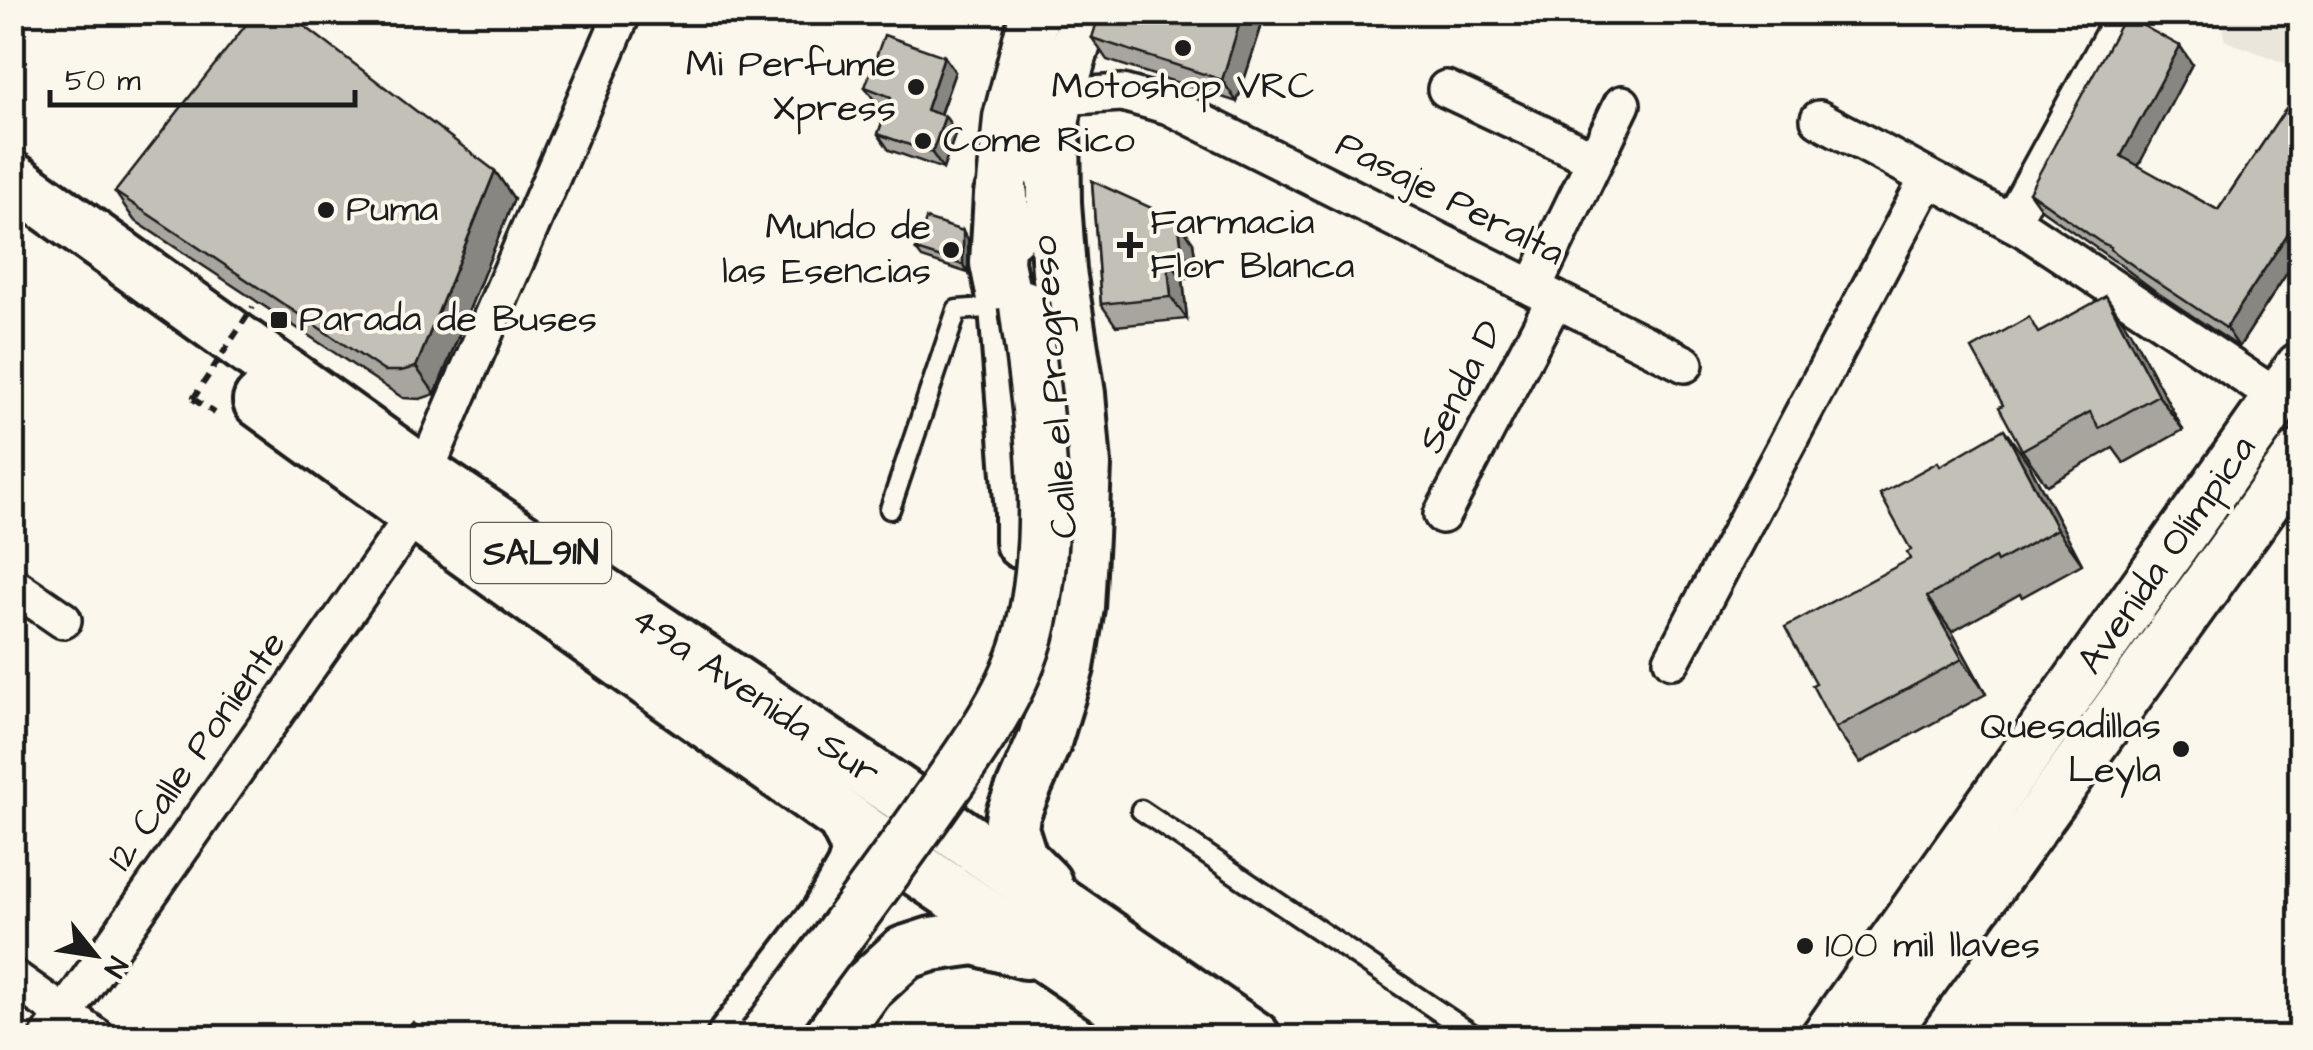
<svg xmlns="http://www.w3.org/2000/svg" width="2313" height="1050" viewBox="0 0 2313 1050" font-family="'Architects Daughter',sans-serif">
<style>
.built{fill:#eae6dc}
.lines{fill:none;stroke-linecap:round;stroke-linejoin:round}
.lane-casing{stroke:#1c1c1c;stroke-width:25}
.street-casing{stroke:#1c1c1c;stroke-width:42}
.secondary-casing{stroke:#1c1c1c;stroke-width:55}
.primary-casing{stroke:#1c1c1c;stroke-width:60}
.path{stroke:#1c1c1c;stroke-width:6;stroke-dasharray:10 8;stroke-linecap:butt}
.lane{stroke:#fbf7ec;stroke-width:18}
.street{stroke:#fbf7ec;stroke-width:35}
.secondary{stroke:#fbf7ec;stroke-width:48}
.primary{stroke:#fbf7ec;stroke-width:52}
.secondary-bridge-casing{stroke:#1c1c1c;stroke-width:55;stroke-linecap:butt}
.path-bridge{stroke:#1c1c1c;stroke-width:6;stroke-dasharray:10 8;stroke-linecap:butt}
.secondary-bridge{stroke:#fbf7ec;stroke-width:48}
.wall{fill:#a8a59e;stroke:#1c1c1c;stroke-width:2.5}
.shaded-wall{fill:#888681;stroke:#1c1c1c;stroke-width:2.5}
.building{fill:#c3c0b8;stroke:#1c1c1c;stroke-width:2.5}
.poi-dot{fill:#1c1c1c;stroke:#fbf7ec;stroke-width:4}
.labels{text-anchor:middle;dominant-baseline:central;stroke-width:8;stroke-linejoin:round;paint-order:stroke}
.shield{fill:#fbf7ec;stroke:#5f5e5a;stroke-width:2.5}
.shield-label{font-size:35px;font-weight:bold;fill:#1c1c1c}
.poi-label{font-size:38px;fill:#1c1c1c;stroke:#fbf7ec;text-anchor:start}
.street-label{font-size:38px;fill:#1c1c1c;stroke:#fbf7ec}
</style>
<rect width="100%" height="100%" fill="#fbf7ec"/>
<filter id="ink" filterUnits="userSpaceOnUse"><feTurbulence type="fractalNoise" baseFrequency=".01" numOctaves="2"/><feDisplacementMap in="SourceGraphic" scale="20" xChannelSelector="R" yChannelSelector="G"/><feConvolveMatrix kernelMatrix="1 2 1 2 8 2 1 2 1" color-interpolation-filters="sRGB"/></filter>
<g filter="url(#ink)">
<path class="built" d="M2223 13H2300V69L2224 40Z"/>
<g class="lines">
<defs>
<g id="lane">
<path d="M890 509 957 310 1001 307"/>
<path d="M1141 810 1478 1038"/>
</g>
<g id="street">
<path d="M1446 89 1595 159"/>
<path d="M1059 97 1122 93 1169 106 1685 364"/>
<path d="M1819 119 2024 229 2278 398"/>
<path d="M2011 222 2126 12"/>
<path d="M1533 288 1622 104"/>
<path d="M424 474 623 12"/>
<path d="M1442 515 1555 299"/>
<path d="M12 585 63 620"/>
<path d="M1672 660 1928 178"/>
<path d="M12 977 98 1038"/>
<path d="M48 1038 415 514"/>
</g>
<g id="secondary">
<path d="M1046 169 1059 97 1086 12"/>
<path d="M1011 234 1001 195 1008 118 1035 12"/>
<path d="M1825 1038 2300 367"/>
<path d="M1881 1038 2300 455"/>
</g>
<g id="primary">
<path d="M12 179 424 474 896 791 1254 1038"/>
<path d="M1001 195 997 263 1006 307 1022 513V542"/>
<path d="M260 401C456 544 654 685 852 824 955 897 1062 964 1165 1038"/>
<path d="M1045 884 1021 860 1011 829 1013 814 1022 792 1044 742 1067 667 1077 607 1081 536 1084 465 1078 394 1059 271 1054 203 1053 129"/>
<path d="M734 1038 827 916 853 870 858 855 855 841 844 819"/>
<path d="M830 1038 867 987 904 953 932 944 975 938 1026 952"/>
</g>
</defs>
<use href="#lane" class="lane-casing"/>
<use href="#street" class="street-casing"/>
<use href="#secondary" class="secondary-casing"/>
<use href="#primary" class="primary-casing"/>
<path class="path" d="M193 399 215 413"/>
<use href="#lane" class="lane"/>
<use href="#street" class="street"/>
<use href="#secondary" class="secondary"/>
<use href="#primary" class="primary"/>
<defs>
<path id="secondary-bridge" d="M763 1038C820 960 879 883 934 804 970 753 1015 693 1030 631 1056 523 1038 414 1024 305"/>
</defs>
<use href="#secondary-bridge" class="secondary-bridge-casing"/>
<path class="path-bridge" d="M193 399 253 307"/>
<use href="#secondary-bridge" class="secondary-bridge"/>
</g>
<g class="wall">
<path d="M1266 12 1237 102 1107 60 1092 38Z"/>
<path d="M2180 46 2192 64 2138 166 2218 210 2300 88V253L2239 347 2158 293 2123 267 2120 264 2113 260 2042 210 2029 192Z"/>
<path d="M944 56 955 72 940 115 956 132 943 169 889 150 878 134 888 107 876 103 865 87Z"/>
<path d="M495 171 514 199 435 394 420 399 403 398 134 220 115 192Z"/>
<path d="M1092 181 1193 242 1197 273 1183 280 1187 319 1116 326 1101 304Z"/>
<path d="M968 239V273L922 258 916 250Z"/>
<path d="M2130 331 2183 430 2124 463 2113 448 2047 485 2022 450 2003 405 2040 332Z"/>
<path d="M2029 464 2082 564 2022 597 2020 594 1952 632 1986 694 1860 763 1835 728 1816 683 1910 559 1911 550 1940 465Z"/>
</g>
<g class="shaded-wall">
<path d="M1243 12H1266L1237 102 1222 80Z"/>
<path d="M2180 46 2192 64 2134 174 2121 156Z"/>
<path d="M944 56 955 72 936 125 926 110Z"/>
<path d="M945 116 956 132 943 169 932 153Z"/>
<path d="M495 171 514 199 435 394 416 367Z"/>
<path d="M2300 215V253L2239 347 2226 328Z"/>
<path d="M1178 220 1193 242 1197 273 1182 250Z"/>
<path d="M963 231 968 239V273L963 265Z"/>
<path d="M1167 257 1183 280 1187 319 1171 297Z"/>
<path d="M2106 296 2130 331 2183 430 2158 395Z"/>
<path d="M2004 429 2029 464 2082 564 2057 529Z"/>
<path d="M1927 597 1952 632 1986 694 1962 659Z"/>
</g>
<g class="building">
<path d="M256 12H286L495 171 416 367 401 371H384L115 192Z"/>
<path d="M1100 12H1243L1222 80 1092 38Z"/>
<path d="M2125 16 2180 46 2121 156 2218 210 2300 88V215L2226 328 2145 274 2110 249 2111 247 2100 242 2029 192Z"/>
<path d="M884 35 944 56 926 110 945 116 932 153 878 134 891 97 865 87Z"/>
<path d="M1092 181 1178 220 1182 250 1167 257 1171 297 1101 304Z"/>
<path d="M926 219 963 231V265L916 250Z"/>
<path d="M2106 296 2158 395 2099 428 2090 412 2022 450 1999 407 2003 405 1972 349 2029 317 2038 333Z"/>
<path d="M2004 429 2057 529 1997 562 1995 558 1927 597 1962 659 1835 728 1812 685 1816 683 1785 627 1910 559 1907 552 1911 550 1880 494 1938 462 1940 466Z"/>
<path d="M413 1022 438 1038H403Z"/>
</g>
</g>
<g class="poi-dot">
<circle cx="1183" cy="48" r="10"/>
<circle cx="916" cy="87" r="10"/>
<circle cx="923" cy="141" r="10"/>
<circle cx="326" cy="210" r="10"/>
<path d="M1125 230h10v10h10v10h-10v10h-10v-10h-10v-10h10z"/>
<circle cx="951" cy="250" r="10"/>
<rect x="269" y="310" width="20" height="20" rx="5"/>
<circle cx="2181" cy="749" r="10"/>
<circle cx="1805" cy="946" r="10"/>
</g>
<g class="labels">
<rect class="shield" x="471" y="523" width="140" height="60" rx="8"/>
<g class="shield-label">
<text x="541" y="553">SAL91N</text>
</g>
<g class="poi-label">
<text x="896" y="65" text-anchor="end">Mi Perfume<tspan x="896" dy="44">Xpress</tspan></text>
<text x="1183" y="87" text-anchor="middle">Motoshop VRC</text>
<text x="943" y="141">Come Rico</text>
<text x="346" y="210">Puma</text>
<text x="1150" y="223">Farmacia<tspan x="1150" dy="44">Flor Blanca</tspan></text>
<text x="931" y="228" text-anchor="end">Mundo de<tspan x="931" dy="44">las Esencias</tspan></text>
<text x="299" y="320">Parada de Buses</text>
<text x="2161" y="727" text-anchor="end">Quesadillas<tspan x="2161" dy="44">Leyla</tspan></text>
<text x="1825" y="946">100 mil llaves</text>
</g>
<g class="street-label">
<text transform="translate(1450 199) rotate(27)">Pasaje Peralta</text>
<text transform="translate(1055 387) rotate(-94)">Calle el Progreso</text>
<text transform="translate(1461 387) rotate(-63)">Senda D</text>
<text transform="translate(2167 555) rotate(-55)">Avenida Olímpica</text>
<text transform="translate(755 696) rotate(34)">49a Avenida Sur</text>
<text transform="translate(197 751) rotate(-55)">12 Calle Poniente</text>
</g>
</g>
<rect width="2313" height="1050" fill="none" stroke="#fbf7ec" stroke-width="50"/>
<rect x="25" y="25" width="2263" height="1000" fill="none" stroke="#1c1c1c" stroke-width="4" filter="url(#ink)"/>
<g transform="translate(95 955) rotate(120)" stroke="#fbf7ec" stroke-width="8" paint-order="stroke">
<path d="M0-8L18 38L0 25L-18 38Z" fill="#1c1c1c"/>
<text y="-15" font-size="28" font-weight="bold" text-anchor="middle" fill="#1c1c1c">N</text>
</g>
<path d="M50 90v15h305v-15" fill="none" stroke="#1c1c1c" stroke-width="5"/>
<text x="65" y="90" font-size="30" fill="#1c1c1c" stroke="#fbf7ec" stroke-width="8" paint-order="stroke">50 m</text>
</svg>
